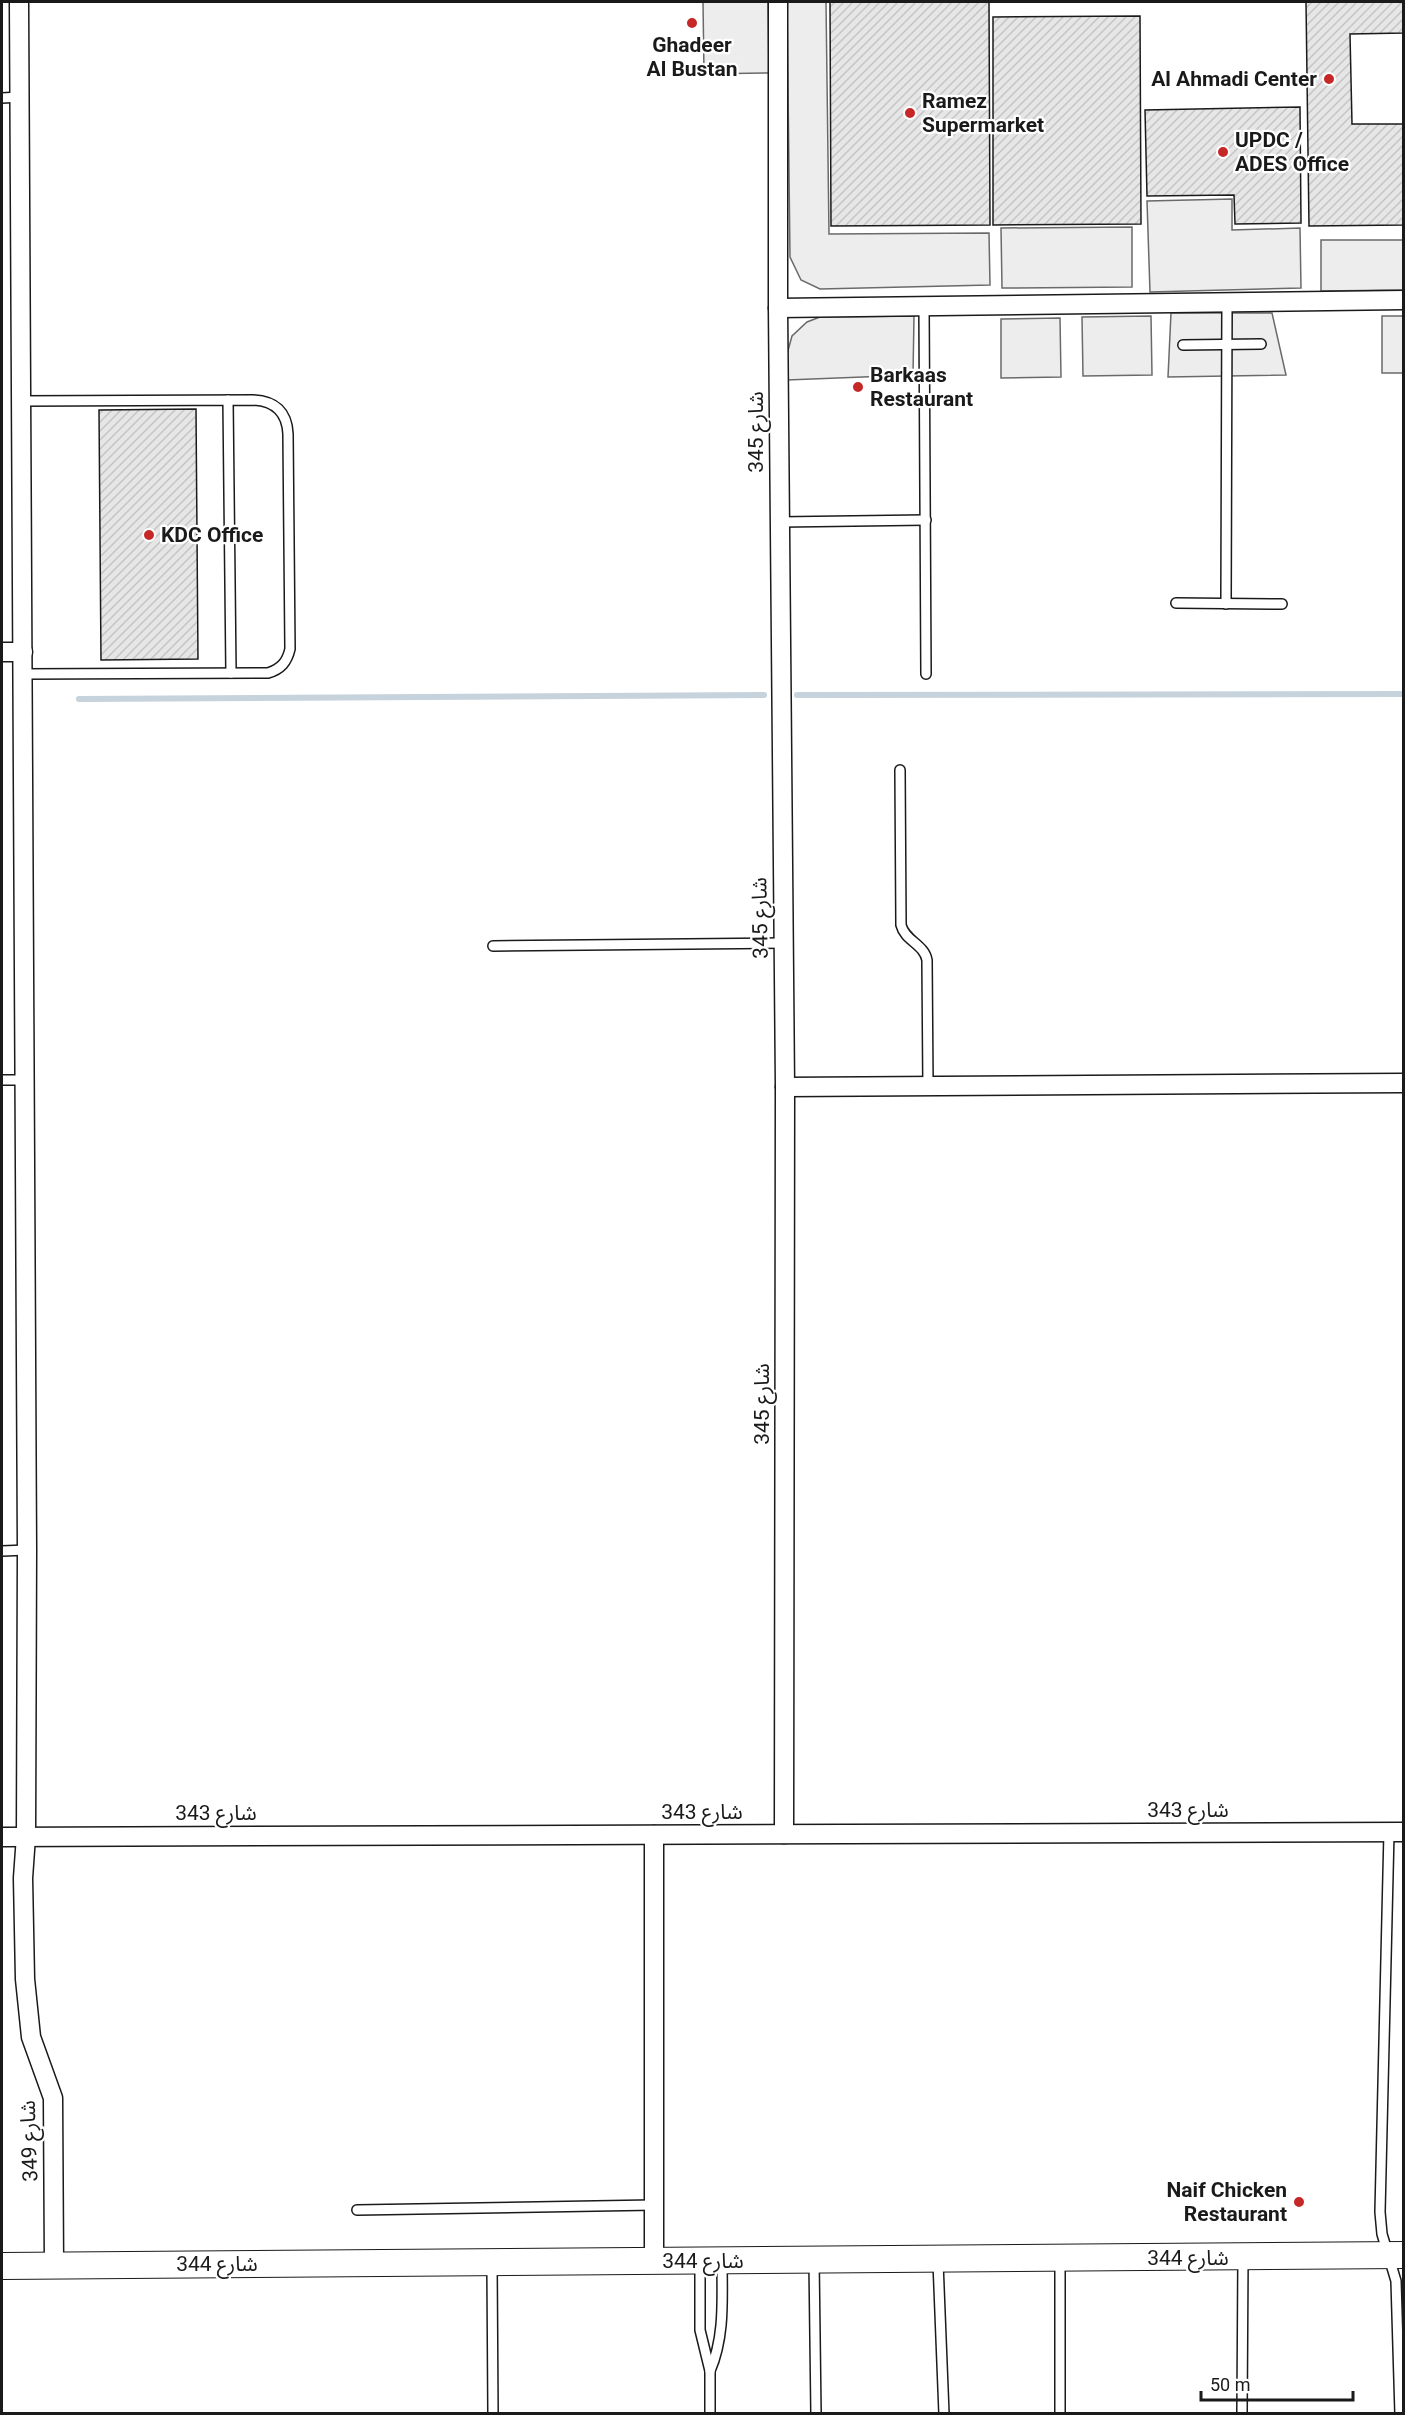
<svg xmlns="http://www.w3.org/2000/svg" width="1405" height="2415" viewBox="0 0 1405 2415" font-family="Roboto,'Noto Sans Arabic',sans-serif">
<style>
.parking{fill:#ededed;stroke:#6a6a6a;stroke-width:1.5}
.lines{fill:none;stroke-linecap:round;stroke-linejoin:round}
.stream{stroke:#c6d2dc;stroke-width:6}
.building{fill:url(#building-hatch);stroke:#1a1a1a;stroke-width:1.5}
.service-casing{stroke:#1a1a1a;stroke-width:12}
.minor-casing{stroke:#1a1a1a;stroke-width:21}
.secondary-casing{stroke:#1a1a1a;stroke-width:28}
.service{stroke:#fff;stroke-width:9}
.minor{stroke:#fff;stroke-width:18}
.secondary{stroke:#fff;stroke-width:26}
.poi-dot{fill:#c62828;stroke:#fff;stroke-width:2}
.labels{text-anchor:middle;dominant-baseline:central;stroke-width:4.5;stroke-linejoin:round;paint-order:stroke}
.poi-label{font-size:21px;font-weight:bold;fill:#1a1a1a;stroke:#fff;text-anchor:start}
.street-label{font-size:21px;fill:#1a1a1a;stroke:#fff}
</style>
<defs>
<pattern id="building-hatch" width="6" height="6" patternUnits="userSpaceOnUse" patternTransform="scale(1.5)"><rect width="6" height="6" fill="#e6e6e6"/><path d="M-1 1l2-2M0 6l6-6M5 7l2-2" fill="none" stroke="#c5c5c5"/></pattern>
</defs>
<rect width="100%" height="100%" fill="#fff"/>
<g class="parking">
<path d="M703 2H768L769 73 704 74Z"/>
<path d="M787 2H826L829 234 989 233 990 285 820 289 801 280 790 257Z"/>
<path d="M1232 199V230L1300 228 1301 288 1150 292 1147 201Z"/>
<path d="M1132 227V287L1002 288 1001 228Z"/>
<path d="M1321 240H1403V290L1321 291Z"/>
<path d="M1171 313H1272L1286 375 1168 377Z"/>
<path d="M914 316 913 375 787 380V354L792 336 807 322 820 317Z"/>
<path d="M1151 316 1152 375 1083 376 1082 317Z"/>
<rect x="1382" y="316" width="21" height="57"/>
<path d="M1060 318 1061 377 1001 378V319Z"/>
</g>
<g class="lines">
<g class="stream">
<path d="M797 695 1404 694"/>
<path d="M79 699 764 695"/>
</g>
</g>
<g class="building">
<path d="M830 2H989L990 225 831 226Z"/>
<path d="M1306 2H1404V33L1350 34 1352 124H1404V225L1309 226Z"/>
<path d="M1140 16 1141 224 993 225V17Z"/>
<path d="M1300 107 1301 223 1235 224 1234 195 1147 196 1145 110Z"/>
<path d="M196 409 198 659 101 660 99 410Z"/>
</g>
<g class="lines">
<defs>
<g id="service">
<path d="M2 98 20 97"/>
<path d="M924 306 926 674"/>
<path d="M1183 345 1261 344"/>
<path d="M228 400 231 673"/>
<path d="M21 401 253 400C275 401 287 412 288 434L290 649C287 662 281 669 268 673L23 674"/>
<path d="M780 522 926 520"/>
<path d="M1176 603 1282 604"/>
<path d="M1226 604 1227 302"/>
<path d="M900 770 901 925C905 941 924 944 927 960L928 1086"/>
<path d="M493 946 782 943"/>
<path d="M2 1080H25"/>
<path d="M2 1551 27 1550"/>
<path d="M1389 1832 1380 2212 1382 2234 1396 2281 1400 2414"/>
<path d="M357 2210 654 2205"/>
<path d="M814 2260 816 2414"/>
<path d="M938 2262 944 2414"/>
<path d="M700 2263V2330L710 2371V2414"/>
<path d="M492 2265 493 2414"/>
<path d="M710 2371C725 2336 722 2299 722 2262"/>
<path d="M1060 2414V2259"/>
<path d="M1242 2414 1243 2257"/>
</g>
<g id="minor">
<path d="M19 2 27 1550 26 1836 23 1878 25 1979 31 2037 53 2098 54 2266"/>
<path d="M778 2V308L785 1087 784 1834"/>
<path d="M778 308 1404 300"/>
<path d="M2 652H23"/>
<path d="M785 1087 1404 1083"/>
<path d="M2 1837 1404 1832"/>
<path d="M654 2261V1835"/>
</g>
<path id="secondary" d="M2 2266 1404 2255"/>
</defs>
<use href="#service" class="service-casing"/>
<use href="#minor" class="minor-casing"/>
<use href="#secondary" class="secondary-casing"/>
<use href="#service" class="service"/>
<use href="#minor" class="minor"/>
<use href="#secondary" class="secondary"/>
</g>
<g class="poi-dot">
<circle cx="692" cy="23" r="6"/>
<circle cx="1329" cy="79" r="6"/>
<circle cx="910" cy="113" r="6"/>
<circle cx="1223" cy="152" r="6"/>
<circle cx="858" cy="387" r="6"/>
<circle cx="149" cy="535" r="6"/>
<circle cx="1299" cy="2202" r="6"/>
</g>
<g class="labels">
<g class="poi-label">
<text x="692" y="45" text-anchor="middle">Ghadeer<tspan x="692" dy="24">Al Bustan</tspan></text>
<text x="1317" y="79" text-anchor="end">Al Ahmadi Center</text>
<text x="922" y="101">Ramez<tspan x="922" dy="24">Supermarket</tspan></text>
<text x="1235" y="140">UPDC /<tspan x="1235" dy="24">ADES Office</tspan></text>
<text x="870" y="375">Barkaas<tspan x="870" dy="24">Restaurant</tspan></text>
<text x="161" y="535">KDC Office</text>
<text x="1287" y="2190" text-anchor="end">Naif Chicken<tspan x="1287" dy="24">Restaurant</tspan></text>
</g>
<g class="street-label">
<text transform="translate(756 432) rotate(-90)">شارع 345</text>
<text transform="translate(760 918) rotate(-91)">شارع 345</text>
<text transform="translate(762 1404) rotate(-90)">شارع 345</text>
<text x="1188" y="1810">شارع 343</text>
<text x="702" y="1812">شارع 343</text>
<text x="216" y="1813">شارع 343</text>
<text transform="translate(29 2141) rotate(-92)">شارع 349</text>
<text x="1188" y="2258">شارع 344</text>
<text x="703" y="2261">شارع 344</text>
<text x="217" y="2264">شارع 344</text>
</g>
</g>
<rect width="1405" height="2415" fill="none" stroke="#1a1a1a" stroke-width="6"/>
<path d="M1201 2391v9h152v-9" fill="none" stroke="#1a1a1a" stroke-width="3"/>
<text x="1210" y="2391" font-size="18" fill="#1a1a1a" stroke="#ffffff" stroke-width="4.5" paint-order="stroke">50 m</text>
</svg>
